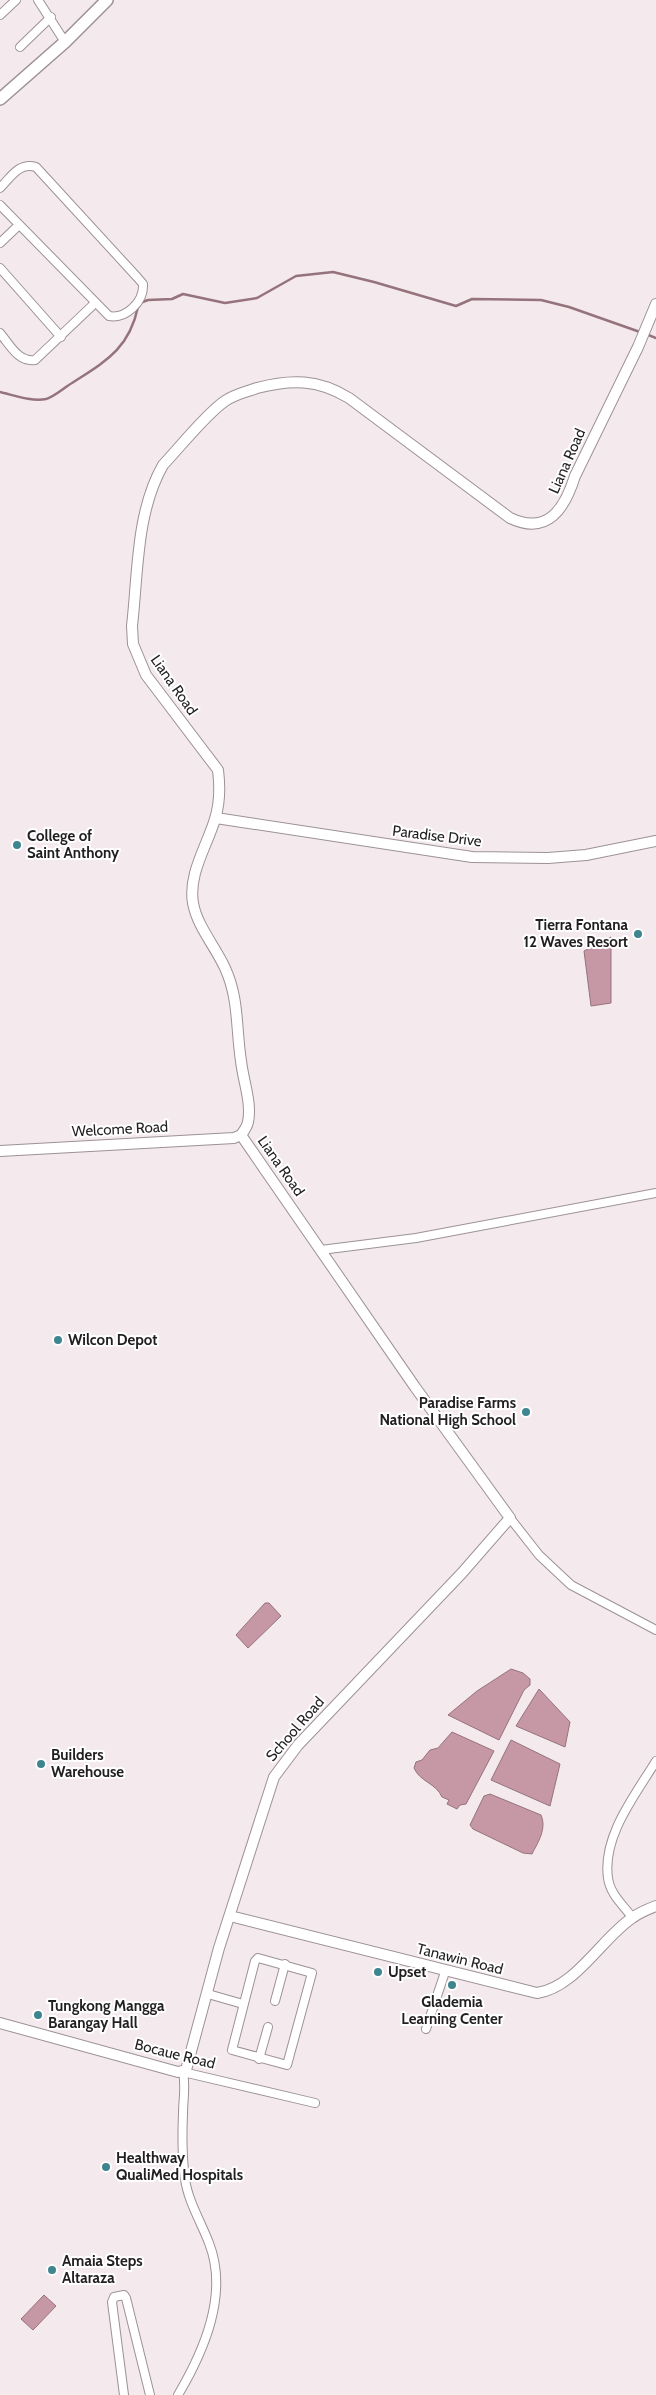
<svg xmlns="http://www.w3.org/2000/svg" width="656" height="2395" viewBox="0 0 656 2395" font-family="Cabin,sans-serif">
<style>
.water{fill:#c697a4;stroke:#95737c}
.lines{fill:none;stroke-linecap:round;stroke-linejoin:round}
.stream{stroke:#95737c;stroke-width:2.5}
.minor-casing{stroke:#9c9295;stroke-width:10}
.tertiary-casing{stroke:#9c9295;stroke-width:12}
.secondary-casing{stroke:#9c9295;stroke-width:14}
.minor{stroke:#fff;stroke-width:8}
.tertiary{stroke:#fff;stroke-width:10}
.secondary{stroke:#fff;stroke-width:11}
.poi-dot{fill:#3e858f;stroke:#fff;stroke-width:2}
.labels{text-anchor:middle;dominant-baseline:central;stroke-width:4;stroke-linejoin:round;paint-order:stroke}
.street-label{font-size:15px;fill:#221f20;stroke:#fff}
.poi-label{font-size:15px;font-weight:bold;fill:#221f20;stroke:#fff;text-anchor:start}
</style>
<rect width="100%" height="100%" fill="#f4e9ec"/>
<g class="water">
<path d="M611 937V1003L591 1006 584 951Z"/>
<path d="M265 1603H269L281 1616 248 1648 236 1635Z"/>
<path d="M511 1669 523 1673 530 1679V1685L524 1690 499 1740 448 1715 477 1691Z"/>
<path d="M539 1689 570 1722 565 1747 516 1726Z"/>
<path d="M452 1732 494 1751 466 1804 460 1805 457 1809 447 1804 449 1800 442 1797C436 1783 420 1782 414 1768L416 1762 422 1760 430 1750 438 1748Z"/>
<path d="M511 1740 560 1764 550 1806 491 1780Z"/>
<path d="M490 1794 541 1815C547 1829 538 1842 532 1854L523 1853 473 1829 470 1825 484 1796Z"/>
<path d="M44 2295 56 2306 33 2330 21 2319Z"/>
</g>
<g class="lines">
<g class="stream">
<path d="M140 303 148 300 172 299 183 294 225 303 257 298 296 276 333 272 374 282 456 306 472 299 541 300 569 307 640 332"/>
<path d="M646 334 656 338"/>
<path d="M0 392C13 395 32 402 46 399 54 397 65 387 72 383 106 361 129 349 138 307"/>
</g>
<defs>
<g id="minor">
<path d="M38 0 65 42"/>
<path d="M0 15 16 0"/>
<path d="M20 47 51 17"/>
<path d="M0 188C11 177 19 162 36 167L137 277 143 284C144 302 126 319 109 316L0 205"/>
<path d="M0 243 19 225"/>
<path d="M0 268 61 337"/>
<path d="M0 333C10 345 18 362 35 360L95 303"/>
<path d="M321 1250 416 1238 656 1193"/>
<path d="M510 1518 539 1555 571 1585 656 1630"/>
<path d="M632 1917C623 1905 610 1894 608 1878 602 1836 636 1794 656 1761"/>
<path d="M258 1958 312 1973 287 2065 232 2050 255 1961Z"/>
<path d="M208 1994 243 2004"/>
<path d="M275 2001 285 1964"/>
<path d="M426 2029 445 1972"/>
<path d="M259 2059 268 2027"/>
<path d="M124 2395 112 2302 114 2297 124 2295 126 2298 150 2395"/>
<path d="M178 2395C204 2351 229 2294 209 2243 201 2222 188 2201 185 2179 182 2157 182 2136 183 2114 183 2099 186 2087 183 2072L315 2103"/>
</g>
<g id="tertiary">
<path d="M216 818 472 857 548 858 586 855 656 841"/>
<path d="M241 1135C244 1131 247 1127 248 1122 252 1103 243 1080 241 1061 236 1029 239 998 225 968 215 946 197 926 193 903 188 874 207 846 215 819 220 803 220 786 218 770L146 675 133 644 132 626C138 574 136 512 163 465 180 447 206 414 225 401 235 394 246 392 257 388 291 379 318 379 349 398L510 518C548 536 565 508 575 476L638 347 656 304"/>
<path d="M0 1151 234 1138 241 1135"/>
<path d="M230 1916 537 1993C575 1988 602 1938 632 1918 639 1913 648 1909 656 1906"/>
<path d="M0 2023 178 2072 186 2070 219 1948 274 1777 298 1745 462 1573 510 1518 415 1387 241 1135"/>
</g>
<path id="secondary" d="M0 99 65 42 107 0"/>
</defs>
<use href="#minor" class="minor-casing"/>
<use href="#tertiary" class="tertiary-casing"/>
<use href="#secondary" class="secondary-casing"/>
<use href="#minor" class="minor"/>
<use href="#tertiary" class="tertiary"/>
<use href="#secondary" class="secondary"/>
</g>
<g class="poi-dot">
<circle cx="17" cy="845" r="5"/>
<circle cx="638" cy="934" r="5"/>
<circle cx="58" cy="1340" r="5"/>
<circle cx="526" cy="1412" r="5"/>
<circle cx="41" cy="1764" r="5"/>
<circle cx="378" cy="1972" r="5"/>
<circle cx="452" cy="1985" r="5"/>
<circle cx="38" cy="2015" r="5"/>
<circle cx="106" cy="2167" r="5"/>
<circle cx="52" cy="2270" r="5"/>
</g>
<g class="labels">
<g class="street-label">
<text transform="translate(567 461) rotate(-66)">Liana Road</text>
<text transform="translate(174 685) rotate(55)">Liana Road</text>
<text transform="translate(437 836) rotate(7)">Paradise Drive</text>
<text transform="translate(120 1129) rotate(-3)">Welcome Road</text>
<text transform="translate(281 1166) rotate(55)">Liana Road</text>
<text transform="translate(295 1729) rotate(-49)">School Road</text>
<text transform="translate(460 1959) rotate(14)">Tanawin Road</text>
<text transform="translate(175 2054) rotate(14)">Bocaue Road</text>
</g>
<g class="poi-label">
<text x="27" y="836">College of<tspan x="27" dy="17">Saint Anthony</tspan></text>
<text x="628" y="925" text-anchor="end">Tierra Fontana<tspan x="628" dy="17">12 Waves Resort</tspan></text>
<text x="68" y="1340">Wilcon Depot</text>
<text x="516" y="1403" text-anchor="end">Paradise Farms<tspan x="516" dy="17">National High School</tspan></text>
<text x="51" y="1755">Builders<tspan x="51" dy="17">Warehouse</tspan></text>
<text x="388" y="1972">Upset</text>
<text x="452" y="2002" text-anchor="middle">Glademia<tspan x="452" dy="17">Learning Center</tspan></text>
<text x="48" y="2006">Tungkong Mangga<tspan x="48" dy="17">Barangay Hall</tspan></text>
<text x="116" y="2158">Healthway<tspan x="116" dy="17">QualiMed Hospitals</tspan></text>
<text x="62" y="2261">Amaia Steps<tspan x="62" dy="17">Altaraza</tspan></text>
</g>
</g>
</svg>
